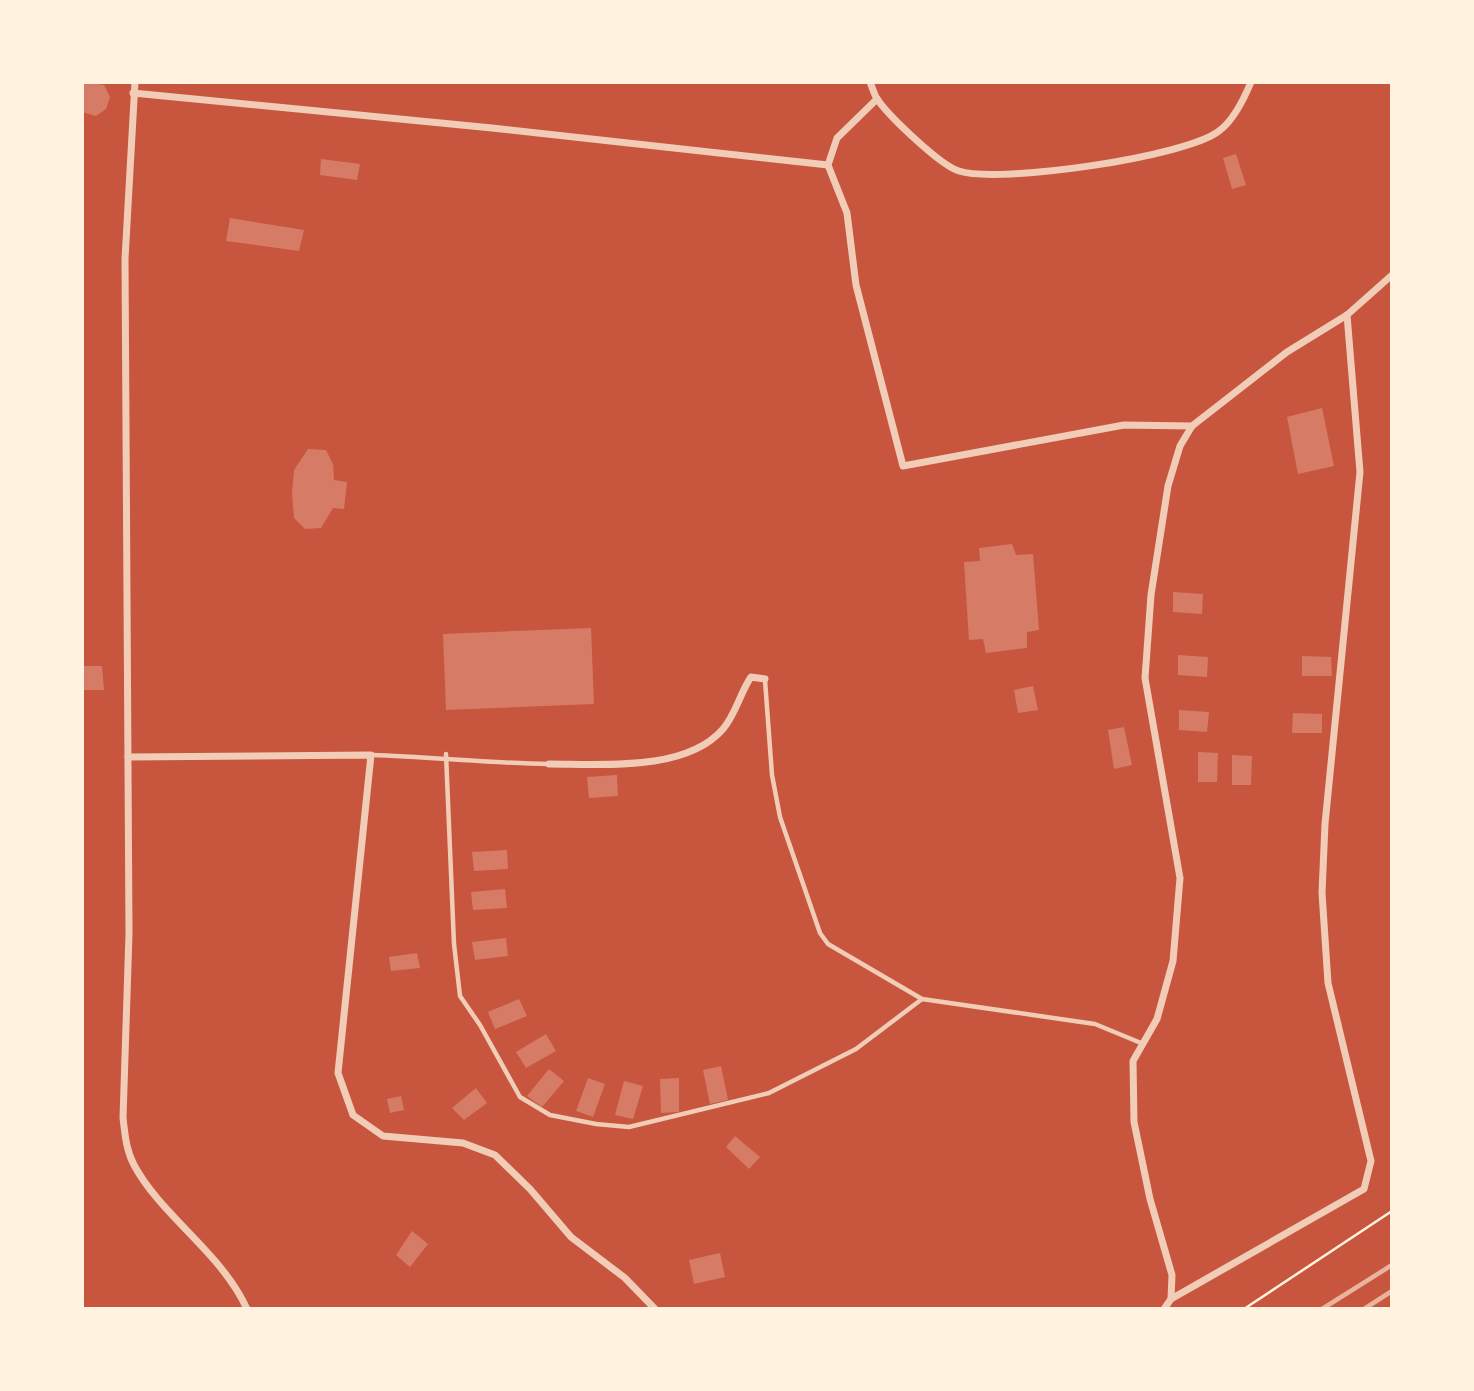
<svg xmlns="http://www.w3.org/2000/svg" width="1474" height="1391" viewBox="0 0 1474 1391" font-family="Raleway,sans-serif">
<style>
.building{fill:#d67c66}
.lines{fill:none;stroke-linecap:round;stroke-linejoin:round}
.path{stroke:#fff3e0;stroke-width:2.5}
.service{stroke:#f1ccb7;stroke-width:4.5}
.minor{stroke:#f1ccb7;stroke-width:7}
.rail{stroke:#e9b49f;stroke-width:4.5}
</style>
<rect width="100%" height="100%" fill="#c8553d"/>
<g class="building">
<path d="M87 82 104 85 110 97 106 109 96 116 82 112V85Z"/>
<path d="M1236 154 1246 185 1232 189 1223 158Z"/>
<path d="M321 159 360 164 357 180 320 175Z"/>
<path d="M230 218 304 230 299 251 226 241Z"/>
<path d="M1322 408 1334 466 1298 474 1287 417Z"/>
<path d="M308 449 326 450 333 464 334 480 347 482 344 509 333 508 321 528 305 529 294 518 292 493 294 470Z"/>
<path d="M1012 544 1016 555 1033 554 1039 630 1027 632V648L986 653 983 639 969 640 964 562 980 561 979 548Z"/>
<path d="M1173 592 1203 594 1202 614 1173 612Z"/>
<path d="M591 628 594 704 446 710 443 634Z"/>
<path d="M1178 655 1208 657 1207 677 1178 675Z"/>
<path d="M1302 656 1331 657 1332 676H1302Z"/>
<path d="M82 666H102L104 690H84Z"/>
<path d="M1033 686 1038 710 1018 713 1014 690Z"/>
<path d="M1179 710 1209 712 1207 732 1179 730Z"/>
<path d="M1293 713 1322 714V733H1292Z"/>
<path d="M1124 727 1132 765 1114 769 1108 730Z"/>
<path d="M1198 752 1218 753 1217 782H1198Z"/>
<path d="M1232 755 1252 756 1251 785H1232Z"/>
<path d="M617 775 618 796 589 798 587 777Z"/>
<path d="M507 850 508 869 474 871 472 852Z"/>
<path d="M505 889 507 908 473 910 471 892Z"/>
<path d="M506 938 508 956 475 960 472 942Z"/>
<path d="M417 953 420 968 391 971 389 957Z"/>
<path d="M519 999 527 1016 495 1029 488 1012Z"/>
<path d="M546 1034 556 1051 526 1068 516 1052Z"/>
<path d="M721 1066 728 1100 710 1104 703 1070Z"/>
<path d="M549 1069 564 1081 542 1107 527 1096Z"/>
<path d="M588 1078 605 1084 593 1117 576 1111Z"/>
<path d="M679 1078V1112L661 1113 660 1079Z"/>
<path d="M624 1081 643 1086 633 1119 615 1115Z"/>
<path d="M476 1088 487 1103 464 1120 452 1108Z"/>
<path d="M401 1096 404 1110 390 1113 387 1099Z"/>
<path d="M735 1136 760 1157 749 1169 726 1147Z"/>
<path d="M412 1231 428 1244 410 1267 396 1255Z"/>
<path d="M720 1253 725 1277 694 1284 689 1260Z"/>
</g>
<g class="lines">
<path class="path" d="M1244 1309 1392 1211"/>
<g class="service">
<path d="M765 680 772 775 780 817 820 933 828 944 922 999"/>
<path d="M446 754 454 944 460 996 480 1025 520 1097 550 1115 596 1124 629 1127 769 1093 856 1049 922 999 1095 1024 1141 1043"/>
<path d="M372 755C431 757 490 763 549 764"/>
</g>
<g class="minor">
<path d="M135 82 125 259 129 934 123 1118C125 1134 126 1150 134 1165 162 1217 221 1252 247 1309"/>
<path d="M870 82C872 87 874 93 876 97 886 114 941 166 959 171 999 184 1186 157 1219 131 1234 120 1244 99 1251 82"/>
<path d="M133 93 492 128 828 165"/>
<path d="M877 99 837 138 828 165 847 213 856 285 903 466 1124 425 1192 426"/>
<path d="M128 757 371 755 338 1073 353 1115 383 1136 463 1143 495 1155 530 1189 571 1237 625 1278 655 1309"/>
<path d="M549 764C601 764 686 772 723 729 736 714 740 693 751 677L765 679"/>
<path d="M1171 1299 1364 1189 1371 1161 1328 983 1322 893 1325 824 1360 472 1347 315"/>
<path d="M1164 1309 1171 1299 1172 1275 1150 1199 1134 1122 1133 1061 1157 1019 1173 961 1180 878 1145 678 1151 595 1168 486 1180 446 1192 426 1287 352 1347 315 1392 275"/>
</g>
<g class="rail">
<path d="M1322 1309 1392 1265"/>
<path d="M1364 1309 1392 1291"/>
</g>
</g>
<rect width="1474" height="1391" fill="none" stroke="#fff3e0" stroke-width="168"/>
</svg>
